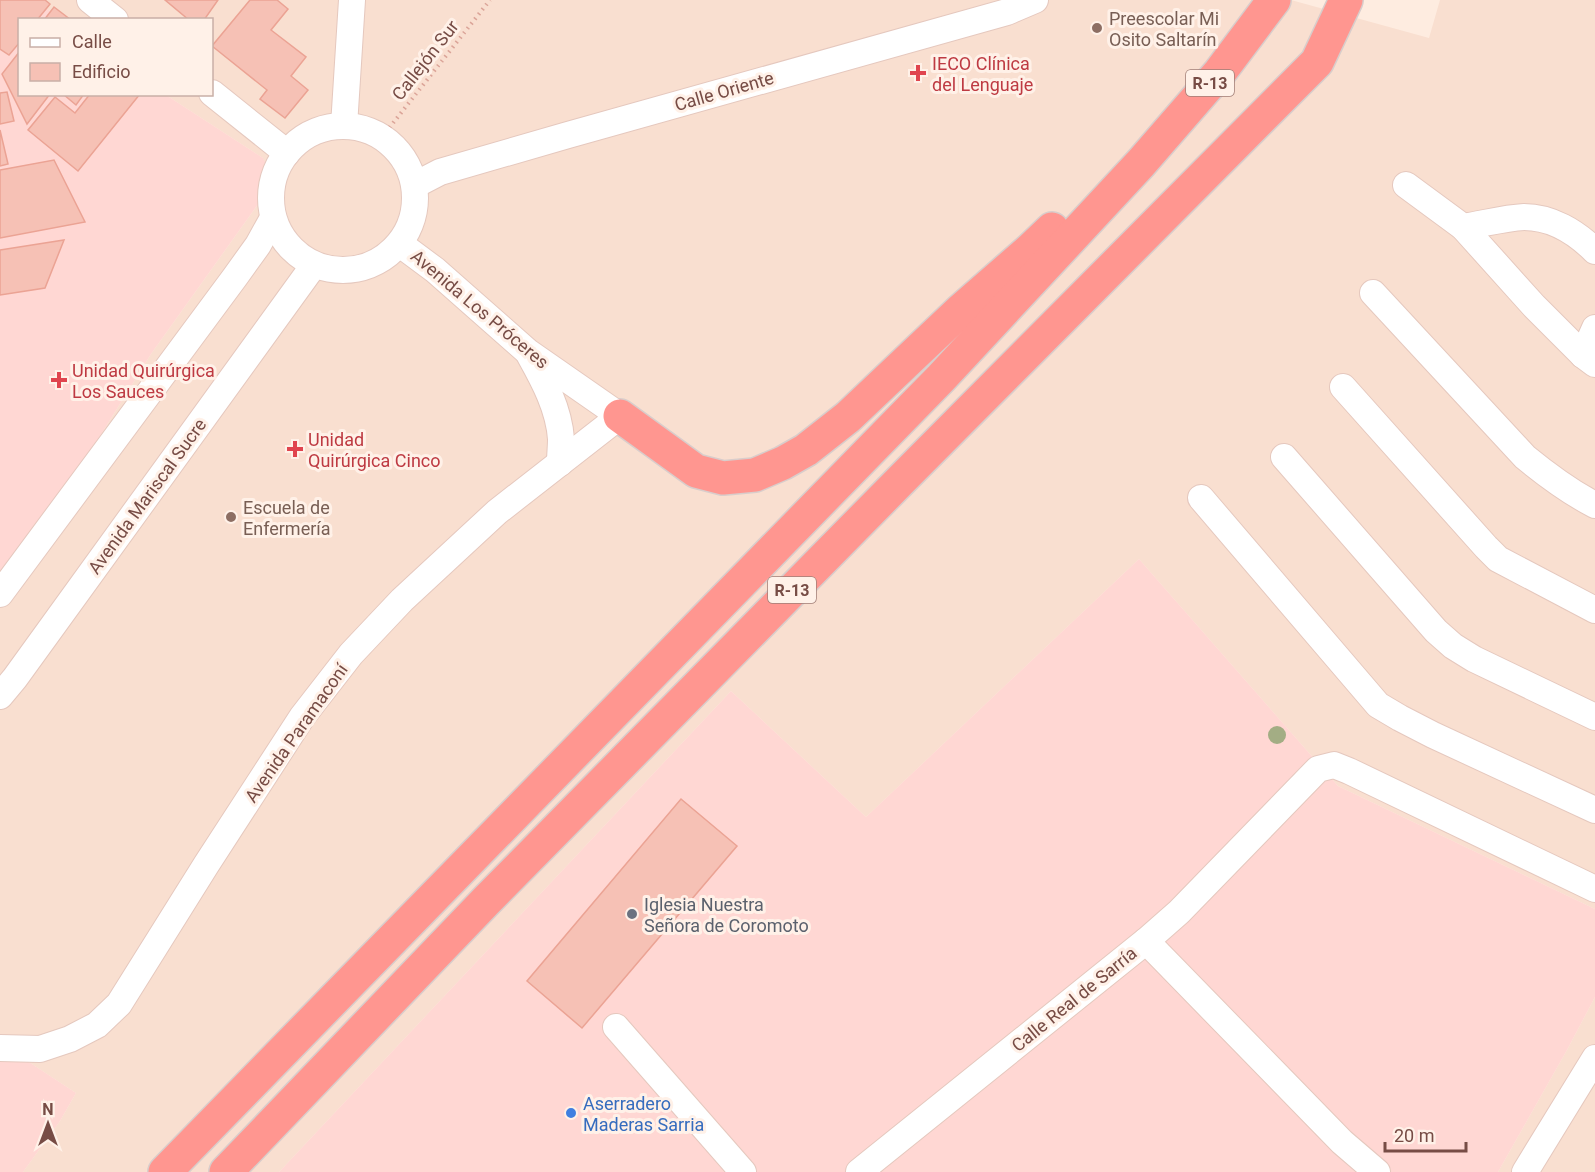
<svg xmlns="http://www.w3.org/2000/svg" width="1595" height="1172" viewBox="0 0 1595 1172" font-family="Roboto,sans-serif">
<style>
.residential{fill:#f9dfd0}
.commercial{fill:#ffd7d3}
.building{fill:#f6c1b5;stroke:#eba394;stroke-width:1.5}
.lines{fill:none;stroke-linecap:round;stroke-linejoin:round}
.minor-casing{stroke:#e5c8be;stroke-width:28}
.highway-casing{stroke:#d9cdcb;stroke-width:36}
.path{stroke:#dba498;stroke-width:4;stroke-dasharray:1.5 4.5;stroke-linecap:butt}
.minor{stroke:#fff;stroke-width:26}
.highway{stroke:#ff9690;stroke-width:33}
.tree{fill:#a3ad84}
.education-dot{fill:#8d6e63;stroke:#fff1e8;stroke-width:2}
.health-dot{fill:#e0444e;stroke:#fff1e8;stroke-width:2}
.worship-dot{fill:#6b7280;stroke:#fff1e8;stroke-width:2}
.shop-dot{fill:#3f7fe0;stroke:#fff1e8;stroke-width:2}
.labels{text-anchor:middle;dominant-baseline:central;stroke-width:6;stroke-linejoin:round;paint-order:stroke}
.shield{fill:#fff1e8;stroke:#a07e76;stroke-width:1.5}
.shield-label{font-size:16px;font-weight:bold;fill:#774c45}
.education-label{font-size:18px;fill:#785e54;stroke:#fff1e8;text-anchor:start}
.street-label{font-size:18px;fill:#774c45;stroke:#fff1e8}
.health-label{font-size:18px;fill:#be3a42;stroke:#fff1e8;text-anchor:start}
.worship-label{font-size:18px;fill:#5b616d;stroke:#fff1e8;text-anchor:start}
.shop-label{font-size:18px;fill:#366cbe;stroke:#fff1e8;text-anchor:start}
</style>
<rect width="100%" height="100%" fill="#feece0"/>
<g class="residential">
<path d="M35 0H1291L1429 38 1440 0H1595V909L1338 786 1139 559 866 817 731 691 279 1172H23L60 1121 76 1093 0 1043V597L151 354 261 200 268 183 263 158 166 95 212 94V20L61 19Z"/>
<path d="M1595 997V1172H1498L1567 1050Z"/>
</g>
<g class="commercial">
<path d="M0 0H35L61 19 20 20V94L166 95 263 158 268 168V183L261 200 151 354 0 597Z"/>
<path d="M1139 559 1338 786 1595 909V997L1567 1050 1498 1172H279L731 691 866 817Z"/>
<path d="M0 1043 76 1093 60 1121 23 1172H0Z"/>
</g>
<g class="building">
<path d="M0 0H45L50 4 37 20H20V42L9 55 0 49Z"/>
<path d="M165 0H218L204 20H189Z"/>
<path d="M250 0H277L288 9 271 30 306 57 291 76 308 90 285 118 260 99 267 90 212 46Z"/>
<path d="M54 7 71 20H44Z"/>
<path d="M20 51V94H50L27 124 2 74Z"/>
<path d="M7 92 14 121 0 124V93Z"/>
<path d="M63 94H84L76 105Z"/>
<path d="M90 94H140L78 171 28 130 55 97 75 113Z"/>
<path d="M0 130 8 164 0 166Z"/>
<path d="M54 160 85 222 0 238V170Z"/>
<path d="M64 240 45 288 0 295V250Z"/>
<path d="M681 799 737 846 582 1028 527 981Z"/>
</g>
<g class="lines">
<defs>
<g id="minor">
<path d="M90 0 115 20"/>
<path d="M212 93 287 153"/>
<circle cx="343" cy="198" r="72"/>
<path d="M344 126 352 0"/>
<path d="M415 185 440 172 568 135 1007 12 1035 0"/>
<path d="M1406 185 1463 227 1534 306 1583 355 1595 364"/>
<path d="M1463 227C1483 224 1504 218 1524 217 1551 217 1576 232 1595 251"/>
<path d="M1373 293 1525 457C1547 475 1570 492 1595 505"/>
<path d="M1583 355 1595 328"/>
<path d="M530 356C544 381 559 409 561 439 561 447 560 455 560 463"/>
<path d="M1343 387 1486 547 1498 559 1595 610"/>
<path d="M1284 457 1436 631 1453 646 1474 659 1595 717"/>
<path d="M1201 498 1378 705 1400 718 1433 735 1595 810"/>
<path d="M0 594 235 277 258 245 273 218"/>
<path d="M0 696 15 678 314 265"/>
<path d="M1146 941 1179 912 1318 769 1334 765 1349 771 1595 889"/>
<path d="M616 1027 743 1172"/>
<path d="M0 1048 40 1049 70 1039 97 1025 119 1004 206 865 302 717 351 654 402 600 497 512 620 416 528 352 435 270 400 244"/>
<path d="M859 1172 1146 941 1342 1142 1377 1172"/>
<path d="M1525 1172 1595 1058"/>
</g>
<g id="highway">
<path d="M620 416 696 471 723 478 755 475 783 463 806 450 848 417 960 311 1031 249 1052 229"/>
<path d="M165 1172 941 378 1141 163 1220 72 1274 0"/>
<path d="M226 1172 486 901 899 482 1317 62 1346 0"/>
</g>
</defs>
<use href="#minor" class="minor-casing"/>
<use href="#highway" class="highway-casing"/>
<path class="path" d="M382 137 490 0"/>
<use href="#minor" class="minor"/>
<use href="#highway" class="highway"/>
</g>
<circle class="tree" cx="1277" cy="735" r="9"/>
<g class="education-dot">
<circle cx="1097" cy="28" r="6"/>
<circle cx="231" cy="517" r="6"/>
</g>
<g class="health-dot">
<path d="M915 64h6v6h6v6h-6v6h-6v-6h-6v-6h6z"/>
<path d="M56 371h6v6h6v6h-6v6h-6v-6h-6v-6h6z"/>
<path d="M292 440h6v6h6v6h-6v6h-6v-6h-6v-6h6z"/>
</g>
<circle class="worship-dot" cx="632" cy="914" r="6"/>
<circle class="shop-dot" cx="571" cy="1113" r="6"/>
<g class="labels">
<g class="shield">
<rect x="1186" y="70" width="48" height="26" rx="4.5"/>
<rect x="768" y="577" width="48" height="26" rx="4.5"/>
</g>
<g class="shield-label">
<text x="1210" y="83">R-13</text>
<text x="792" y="590">R-13</text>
</g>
<g class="education-label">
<text x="1109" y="18">Preescolar Mi<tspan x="1109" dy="21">Osito Saltarín</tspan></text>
<text x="243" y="507">Escuela de<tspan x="243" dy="21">Enfermería</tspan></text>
</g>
<g class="street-label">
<text transform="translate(425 60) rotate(-52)">Callejón Sur</text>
<text transform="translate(724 91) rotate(-16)">Calle Oriente</text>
<text transform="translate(480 309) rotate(40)">Avenida Los Próceres</text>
<text transform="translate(147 496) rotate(-54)">Avenida Mariscal Sucre</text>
<text transform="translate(296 733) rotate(-55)">Avenida Paramaconí</text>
<text transform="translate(1074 999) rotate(-39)">Calle Real de Sarría</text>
</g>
<g class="health-label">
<text x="932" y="63">IECO Clínica<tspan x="932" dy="21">del Lenguaje</tspan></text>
<text x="72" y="370">Unidad Quirúrgica<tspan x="72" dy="21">Los Sauces</tspan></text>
<text x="308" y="439">Unidad<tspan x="308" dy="21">Quirúrgica Cinco</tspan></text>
</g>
<g class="worship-label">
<text x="644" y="904">Iglesia Nuestra<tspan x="644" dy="21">Señora de Coromoto</tspan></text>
</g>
<g class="shop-label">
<text x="583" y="1103">Aserradero<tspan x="583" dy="21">Maderas Sarria</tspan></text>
</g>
</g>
<rect x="18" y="18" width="195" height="78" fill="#fff1e8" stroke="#c9afa7" stroke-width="1.5"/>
<rect x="30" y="38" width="30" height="9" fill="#ffffff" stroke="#c9afa7" stroke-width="1.5"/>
<text x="72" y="48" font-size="18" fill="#774c45">Calle</text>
<rect x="30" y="63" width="30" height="18" fill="#f6c1b5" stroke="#c9afa7" stroke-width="1.5"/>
<text x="72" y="78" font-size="18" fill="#774c45">Edificio</text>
<g transform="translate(48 1124)" stroke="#fff1e8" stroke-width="4.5" paint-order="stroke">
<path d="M0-4.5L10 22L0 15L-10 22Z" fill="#774c45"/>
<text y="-9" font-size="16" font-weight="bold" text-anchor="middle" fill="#774c45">N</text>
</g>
<path d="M1385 1142v9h81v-9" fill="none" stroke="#774c45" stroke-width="3"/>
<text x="1394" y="1142" font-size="18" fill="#774c45" stroke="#fff1e8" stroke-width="4.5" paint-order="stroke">20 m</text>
</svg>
